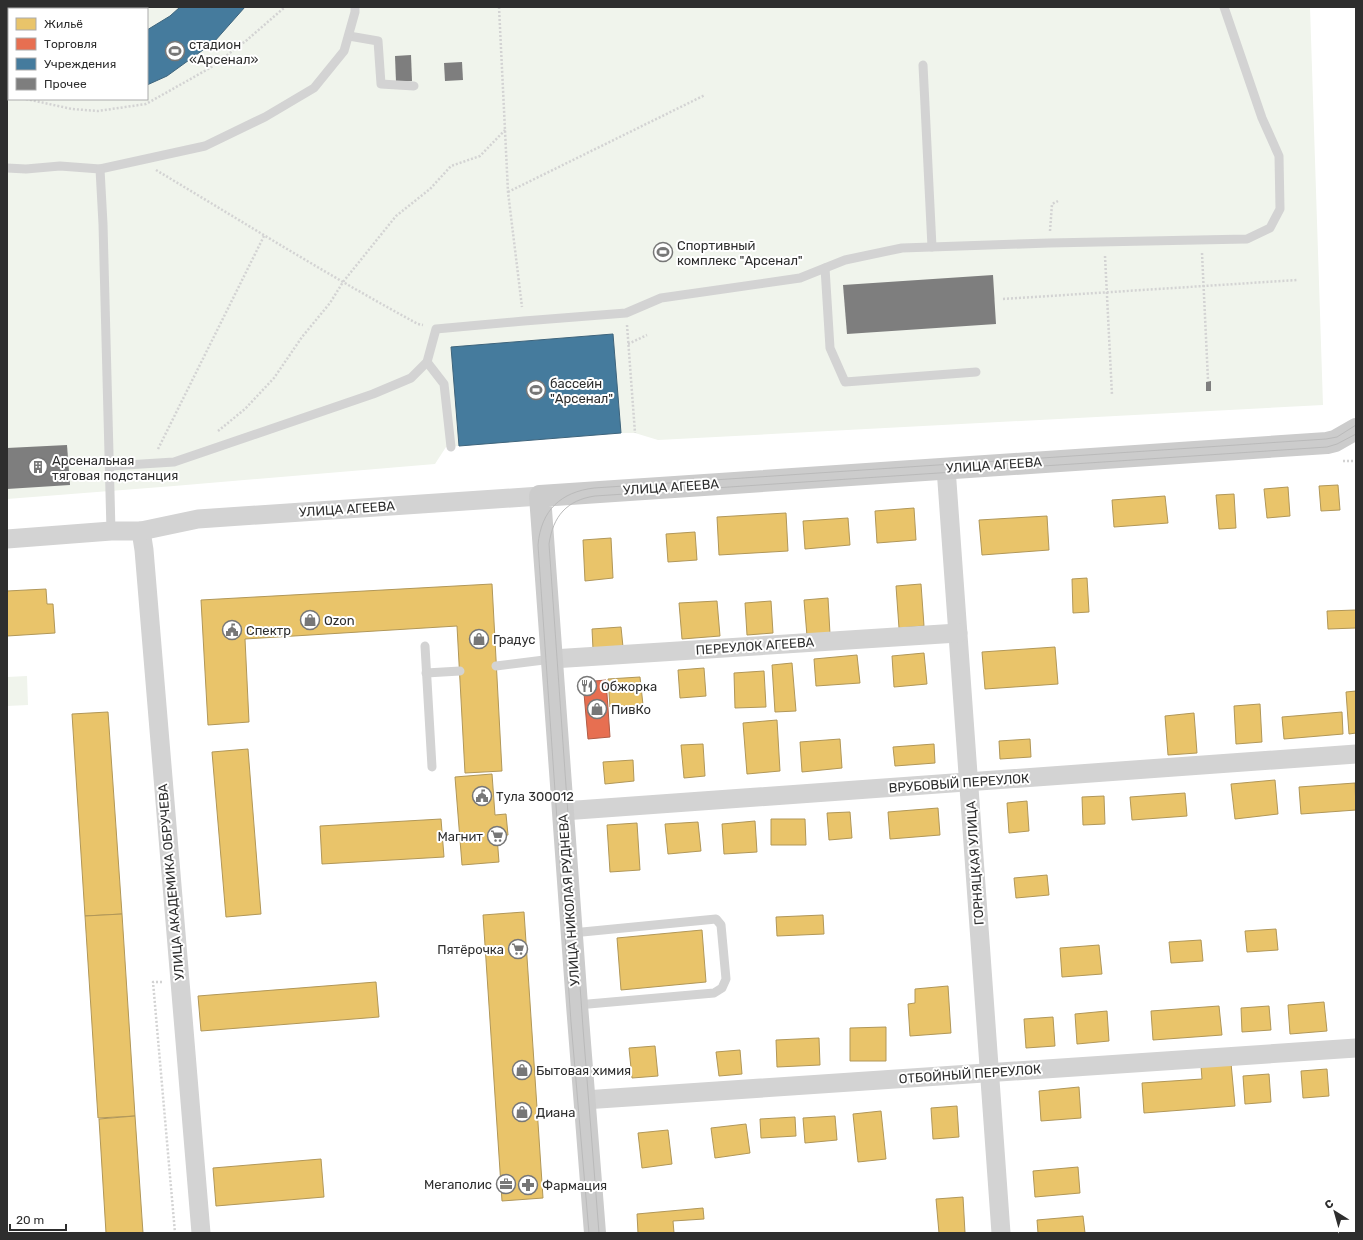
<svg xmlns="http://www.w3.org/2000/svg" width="1363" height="1240" viewBox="0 0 1363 1240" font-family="Rubik,sans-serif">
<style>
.green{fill:#f0f4ec;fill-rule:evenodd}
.homes{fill:#e9c46a;stroke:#b19758}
.shops{fill:#e76f51;stroke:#b05c46}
.public{fill:#457b9d;stroke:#3e647c}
.building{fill:#7e7e7e}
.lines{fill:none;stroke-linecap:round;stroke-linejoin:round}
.path{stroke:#d3d3d3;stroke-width:2.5;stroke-dasharray:2 2;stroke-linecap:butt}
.lane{stroke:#d3d3d3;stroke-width:9}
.street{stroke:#d3d3d3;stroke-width:19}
.secondary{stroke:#ccc;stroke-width:22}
.tram{stroke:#bababa;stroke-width:1}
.labels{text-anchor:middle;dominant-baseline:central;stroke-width:4;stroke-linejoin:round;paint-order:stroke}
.poi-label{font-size:13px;fill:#2e2e2e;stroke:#fff;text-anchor:start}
.street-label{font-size:13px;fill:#2e2e2e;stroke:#fff}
</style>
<rect width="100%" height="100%" fill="#fff"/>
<g class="green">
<path d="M7 7H1310L1323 405 658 440 635 433H621L446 447 435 464 174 486 7 499ZM9 9H147V99H9Z"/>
<path d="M27 676 28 705 7 706V677Z"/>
</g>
<g class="homes">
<path d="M1338 485 1340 510 1321 511 1319 486Z"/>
<path d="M1288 487 1290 516 1267 518 1264 489Z"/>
<path d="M1234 494 1236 528 1219 529 1216 495Z"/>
<path d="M1165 496 1168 523 1114 527 1112 500Z"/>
<path d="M914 508 916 540 877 543 875 511Z"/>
<path d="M786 513 788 551 719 555 717 517Z"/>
<path d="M1047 516 1049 550 982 555 979 520Z"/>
<path d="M848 518 850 545 805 549 803 521Z"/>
<path d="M695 532 697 560 668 562 666 534Z"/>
<path d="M611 538 613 578 585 581 583 540Z"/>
<path d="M1087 578 1089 612 1073 613 1072 579Z"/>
<path d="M492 584 502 771 465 773 457 626 245 639 249 722 208 725 201 600Z"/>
<path d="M921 584 924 626 899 628 896 586Z"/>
<path d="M46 589 47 604H53L55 633 7 636V591Z"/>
<path d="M828 598 830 634 807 636 804 600Z"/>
<path d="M717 601 720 636 682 639 679 603Z"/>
<path d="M771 601 773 633 747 635 745 603Z"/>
<path d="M1356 610V628L1328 629 1327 611Z"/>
<path d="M621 627 623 647 593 649 592 629Z"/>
<path d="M1055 647 1058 684 985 689 982 652Z"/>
<path d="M924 653 927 684 894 687 892 656Z"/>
<path d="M857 655 860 683 816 686 814 659Z"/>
<path d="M792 663 796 711 775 712 772 665Z"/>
<path d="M704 668 706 696 680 698 678 670Z"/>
<path d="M764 671 766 707 735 708 734 673Z"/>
<path d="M640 677 643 705 610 707 608 679Z"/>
<path d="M1356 691V733L1349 734 1346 692Z"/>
<path d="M1260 704 1262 742 1236 744 1234 706Z"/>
<path d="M108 712 122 914 85 916 72 714Z"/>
<path d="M1342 712 1343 734 1284 739 1282 717Z"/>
<path d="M1194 713 1197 753 1168 755 1165 716Z"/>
<path d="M777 720 780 771 747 774 743 723Z"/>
<path d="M840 739 842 768 802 772 800 742Z"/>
<path d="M1030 739 1031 757 1000 759 999 741Z"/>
<path d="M703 744 705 776 684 778 681 745Z"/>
<path d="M934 744 935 763 895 766 893 747Z"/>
<path d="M248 749 261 914 226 917 212 752Z"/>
<path d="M633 760 634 781 605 784 603 762Z"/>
<path d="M492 774 495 815 506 814 508 835 497 836 499 862 462 865 455 777Z"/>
<path d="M1275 780 1278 814 1235 819 1231 784Z"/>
<path d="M1355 783 1356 810 1301 814 1299 787Z"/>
<path d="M1185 793 1187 816 1132 820 1130 797Z"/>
<path d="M1104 796 1105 824 1083 825 1082 797Z"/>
<path d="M1027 801 1029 831 1009 833 1007 803Z"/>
<path d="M938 808 940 835 890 839 888 812Z"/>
<path d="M850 812 852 838 829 840 827 813Z"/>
<path d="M441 819 444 857 322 864 320 826Z"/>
<path d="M771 819H805L806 845H771Z"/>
<path d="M755 821 757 852 724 854 722 824Z"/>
<path d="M698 822 701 851 668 854 665 824Z"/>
<path d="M637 823 640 870 610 872 607 825Z"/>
<path d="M1047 875 1049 895 1016 898 1014 878Z"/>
<path d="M524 912 543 1198 502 1201 483 915Z"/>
<path d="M122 914 135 1116 98 1118 85 916Z"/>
<path d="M823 915 824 934 777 936 776 917Z"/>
<path d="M1276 929 1278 950 1247 952 1245 931Z"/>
<path d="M702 930 706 982 621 990 617 938Z"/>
<path d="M1201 940 1203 961 1171 963 1169 942Z"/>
<path d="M1099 945 1102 974 1062 977 1060 948Z"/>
<path d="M376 982 379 1017 201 1031 198 996Z"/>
<path d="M948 986 951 1033 910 1036 908 1004 915 1003V989Z"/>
<path d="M1324 1002 1327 1031 1290 1034 1288 1005Z"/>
<path d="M1219 1006 1222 1035 1153 1040 1151 1011Z"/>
<path d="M1269 1006 1271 1030 1242 1032 1241 1008Z"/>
<path d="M1107 1011 1109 1041 1077 1044 1075 1014Z"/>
<path d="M1053 1017 1055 1046 1026 1048 1024 1019Z"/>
<path d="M886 1027V1061H850V1028Z"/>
<path d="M819 1038 820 1065 777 1067 776 1040Z"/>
<path d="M655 1046 658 1076 632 1078 629 1048Z"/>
<path d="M740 1050 742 1074 719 1076 716 1052Z"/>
<path d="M1231 1063 1235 1106 1144 1113 1142 1083 1202 1079 1201 1066Z"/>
<path d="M1327 1069 1329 1096 1303 1098 1301 1071Z"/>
<path d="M1269 1074 1271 1102 1245 1104 1243 1076Z"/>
<path d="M1079 1087 1081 1118 1041 1121 1039 1091Z"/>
<path d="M957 1106 959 1137 933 1139 931 1108Z"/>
<path d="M881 1111 886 1159 858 1162 853 1114Z"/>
<path d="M135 1116 143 1233H106L99 1119Z"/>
<path d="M835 1116 837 1140 805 1143 803 1118Z"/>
<path d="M795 1117 796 1136 761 1138 760 1119Z"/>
<path d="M746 1124 750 1153 715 1158 711 1128Z"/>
<path d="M668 1130 672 1164 642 1168 638 1133Z"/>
<path d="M321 1159 324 1197 216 1206 213 1168Z"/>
<path d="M1078 1167 1080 1193 1035 1197 1033 1171Z"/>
<path d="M963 1197 965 1233H939L936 1199Z"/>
<path d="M703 1208 704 1219 673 1221 674 1233H638L637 1214Z"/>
<path d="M1083 1216 1085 1233H1038L1037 1220Z"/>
</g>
<path class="shops" d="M606 680 610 737 588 739 583 682Z"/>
<g class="public">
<path d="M180 7H245L214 42 167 76 147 85V30L170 16Z"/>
<path d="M7 25 9 26V84L7 83Z"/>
<path d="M613 334 621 433 459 446 451 347Z"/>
</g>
<g class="building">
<path d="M411 55 412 81 396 82 395 56Z"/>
<path d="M462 62 463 80 445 81 444 63Z"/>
<path d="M993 275 996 324 847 334 843 285Z"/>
<path d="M1211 381V391H1206V382Z"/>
<path d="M67 445 70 485 7 489V448Z"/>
</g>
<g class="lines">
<g class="path">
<path d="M499 7 508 192 522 307"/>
<path d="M7 92 9 93"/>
<path d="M26 99 72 109 98 111 146 104 210 68 247 40 285 7"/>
<path d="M156 170C243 222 329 276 418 324L423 325"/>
<path d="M508 192 705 95"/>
<path d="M1050 231 1052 204 1058 201"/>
<path d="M1202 253 1208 380"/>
<path d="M1105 256 1112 395"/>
<path d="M1003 299 1297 280"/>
<path d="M627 325 635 433"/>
<path d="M628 344 647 335"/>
<path d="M218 431 245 409 274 378 302 337 330 303 343 282 396 216 430 189 451 166 480 156 505 130"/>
<path d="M158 449 264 236"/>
<path d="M1343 461H1356"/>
<path d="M162 982H153L175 1233"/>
</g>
<g class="lane">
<path d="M349 36 378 41 381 84 414 86"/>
<path d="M923 65 932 247"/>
<path d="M7 168 26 169 60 166 100 169 205 146 265 117 314 88 344 51 355 12V7"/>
<path d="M100 169 103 224 111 531"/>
<path d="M825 268 830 348 845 382 976 372"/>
<path d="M427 362 444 384 451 447"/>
<path d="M110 466 174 462 373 394 411 378 427 362 436 329 524 321 626 313 661 298 800 278 845 260 902 248 1049 243 1247 239 1270 228 1280 209 1279 156 1262 118 1224 7"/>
<path d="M425 646 432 767"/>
<path d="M496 666 552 659"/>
<path d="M426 673 460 671"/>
<path d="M572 933 716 919 721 925 726 979 722 988 714 993 577 1005"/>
</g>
<g class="street">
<path d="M946 468 1001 1233"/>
<path d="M141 531 144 550 201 1233"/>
<path d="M7 539 111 531H141L198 519 540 496"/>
<path d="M552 659 958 633"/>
<path d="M563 811 1356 754"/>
<path d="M584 1100 1356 1048"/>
</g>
<path class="secondary" d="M595 1233 577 1005 540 496 1327 443 1335 441 1356 429"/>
<g class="tram">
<path d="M589 1233 571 1022 538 545C541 510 561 492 594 488L1326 439 1337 437 1356 425"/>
<path d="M599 1233 583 1028 549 544C553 516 567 500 595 496L1327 447 1337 444 1356 434"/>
</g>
</g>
<defs>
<symbol id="stadium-ring" viewBox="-11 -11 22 22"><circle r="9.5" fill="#fff" stroke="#777" stroke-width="1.5"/><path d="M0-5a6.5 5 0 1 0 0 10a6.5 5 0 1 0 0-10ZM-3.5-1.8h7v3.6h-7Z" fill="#777"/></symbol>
<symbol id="building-ring" viewBox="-11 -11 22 22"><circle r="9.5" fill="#fff" stroke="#777" stroke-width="1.5"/><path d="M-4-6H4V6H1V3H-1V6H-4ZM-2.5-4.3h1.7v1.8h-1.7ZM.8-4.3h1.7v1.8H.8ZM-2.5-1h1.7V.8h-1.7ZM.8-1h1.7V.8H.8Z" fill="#777"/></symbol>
<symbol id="shop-ring" viewBox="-11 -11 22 22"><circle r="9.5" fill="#fff" stroke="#777" stroke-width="1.5"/><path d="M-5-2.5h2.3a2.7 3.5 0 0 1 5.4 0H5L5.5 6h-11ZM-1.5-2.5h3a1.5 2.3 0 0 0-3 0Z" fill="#777"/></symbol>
<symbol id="civic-ring" viewBox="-11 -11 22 22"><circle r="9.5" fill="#fff" stroke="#777" stroke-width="1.5"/><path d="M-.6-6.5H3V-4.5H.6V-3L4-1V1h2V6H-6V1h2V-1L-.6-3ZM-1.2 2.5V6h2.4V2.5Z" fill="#777"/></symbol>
<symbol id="restaurant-ring" viewBox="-11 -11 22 22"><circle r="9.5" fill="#fff" stroke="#777" stroke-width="1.5"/><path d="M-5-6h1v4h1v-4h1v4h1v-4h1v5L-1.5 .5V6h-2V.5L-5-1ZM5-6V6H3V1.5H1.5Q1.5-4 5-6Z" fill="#777"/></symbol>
<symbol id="supermarket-ring" viewBox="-11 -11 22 22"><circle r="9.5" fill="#fff" stroke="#777" stroke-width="1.5"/><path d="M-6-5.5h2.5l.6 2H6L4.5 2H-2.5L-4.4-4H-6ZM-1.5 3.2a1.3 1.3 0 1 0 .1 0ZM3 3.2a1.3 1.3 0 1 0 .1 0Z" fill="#777"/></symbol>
<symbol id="office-ring" viewBox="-11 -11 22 22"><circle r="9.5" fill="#fff" stroke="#777" stroke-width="1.5"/><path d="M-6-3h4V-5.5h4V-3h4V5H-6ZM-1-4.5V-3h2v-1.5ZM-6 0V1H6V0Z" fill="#777"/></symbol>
<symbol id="pharmacy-ring" viewBox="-11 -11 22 22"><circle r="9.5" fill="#fff" stroke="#777" stroke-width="1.5"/><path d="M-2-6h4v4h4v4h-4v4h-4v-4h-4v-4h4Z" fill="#777"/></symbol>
</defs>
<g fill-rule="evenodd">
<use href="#stadium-ring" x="164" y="40" width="22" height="22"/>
<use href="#stadium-ring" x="652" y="241" width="22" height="22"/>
<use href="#stadium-ring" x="525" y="379" width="22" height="22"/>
<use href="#building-ring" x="27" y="456" width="22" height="22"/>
<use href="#shop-ring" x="299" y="609" width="22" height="22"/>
<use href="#civic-ring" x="221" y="619" width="22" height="22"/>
<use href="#shop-ring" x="468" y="628" width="22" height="22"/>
<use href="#restaurant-ring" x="576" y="675" width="22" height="22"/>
<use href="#shop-ring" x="586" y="698" width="22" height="22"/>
<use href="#civic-ring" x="471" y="785" width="22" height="22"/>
<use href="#supermarket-ring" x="486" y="825" width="22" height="22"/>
<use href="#supermarket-ring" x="507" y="938" width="22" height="22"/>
<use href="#shop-ring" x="511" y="1059" width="22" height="22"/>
<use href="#shop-ring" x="511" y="1101" width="22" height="22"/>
<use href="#office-ring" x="495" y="1173" width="22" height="22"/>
<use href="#pharmacy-ring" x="517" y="1174" width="22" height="22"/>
</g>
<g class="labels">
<g class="poi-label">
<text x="189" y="44">стадион<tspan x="189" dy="15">«Арсенал»</tspan></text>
<text x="677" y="245">Спортивный<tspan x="677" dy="15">комплекс "Арсенал"</tspan></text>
<text x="550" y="383">бассейн<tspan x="550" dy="15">"Арсенал"</tspan></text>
<text x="52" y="460">Арсенальная<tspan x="52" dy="15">тяговая подстанция</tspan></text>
<text x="324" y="620">Ozon</text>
<text x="246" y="630">Спектр</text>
<text x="493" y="639">Градус</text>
<text x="601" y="686">Обжорка</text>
<text x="611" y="709">ПивКо</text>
<text x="496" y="796">Тула 300012</text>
<text x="483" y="836" text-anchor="end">Магнит</text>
<text x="504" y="949" text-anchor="end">Пятёрочка</text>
<text x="536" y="1070">Бытовая химия</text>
<text x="536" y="1112">Диана</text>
<text x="492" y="1184" text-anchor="end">Мегаполис</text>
<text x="542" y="1185">Фармация</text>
</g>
<g class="street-label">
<text transform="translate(994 465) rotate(-4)">УЛИЦА АГЕЕВА</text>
<text transform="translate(671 487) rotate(-4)">УЛИЦА АГЕЕВА</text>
<text transform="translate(347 509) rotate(-4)">УЛИЦА АГЕЕВА</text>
<text transform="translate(755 646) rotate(-4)">ПЕРЕУЛОК АГЕЕВА</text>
<text transform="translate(959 783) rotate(-4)">ВРУБОВЫЙ ПЕРЕУЛОК</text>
<text transform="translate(975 863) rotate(-94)">ГОРНЯЦКАЯ УЛИЦА</text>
<text transform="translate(171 882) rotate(-95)">УЛИЦА АКАДЕМИКА ОБРУЧЕВА</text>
<text transform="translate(569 900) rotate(-94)">УЛИЦА НИКОЛАЯ РУДНЕВА</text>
<text transform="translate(970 1074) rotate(-4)">ОТБОЙНЫЙ ПЕРЕУЛОК</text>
</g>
</g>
<rect width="1363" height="1240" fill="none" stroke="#2e2e2e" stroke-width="16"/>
<rect x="8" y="8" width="140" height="92" fill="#ffffff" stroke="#ababab"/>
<rect x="16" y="18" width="20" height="12" fill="#e9c46a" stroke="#ababab"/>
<text x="44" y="28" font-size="12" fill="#2e2e2e">Жильё</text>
<rect x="16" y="38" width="20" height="12" fill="#e76f51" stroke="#ababab"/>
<text x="44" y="48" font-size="12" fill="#2e2e2e">Торговля</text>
<rect x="16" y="58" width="20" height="12" fill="#457b9d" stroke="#ababab"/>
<text x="44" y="68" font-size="12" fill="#2e2e2e">Учреждения</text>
<rect x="16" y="78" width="20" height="12" fill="#7e7e7e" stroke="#ababab"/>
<text x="44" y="88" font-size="12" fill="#2e2e2e">Прочее</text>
<g transform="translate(1335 1212) rotate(323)" stroke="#ffffff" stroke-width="3" paint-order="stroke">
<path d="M0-3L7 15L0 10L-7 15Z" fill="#2e2e2e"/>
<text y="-6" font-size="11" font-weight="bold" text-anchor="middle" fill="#2e2e2e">С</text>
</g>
<path d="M10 1224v6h56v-6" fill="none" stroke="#2e2e2e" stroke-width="2"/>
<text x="16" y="1224" font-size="12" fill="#2e2e2e" stroke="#ffffff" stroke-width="3" paint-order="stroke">20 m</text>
</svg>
